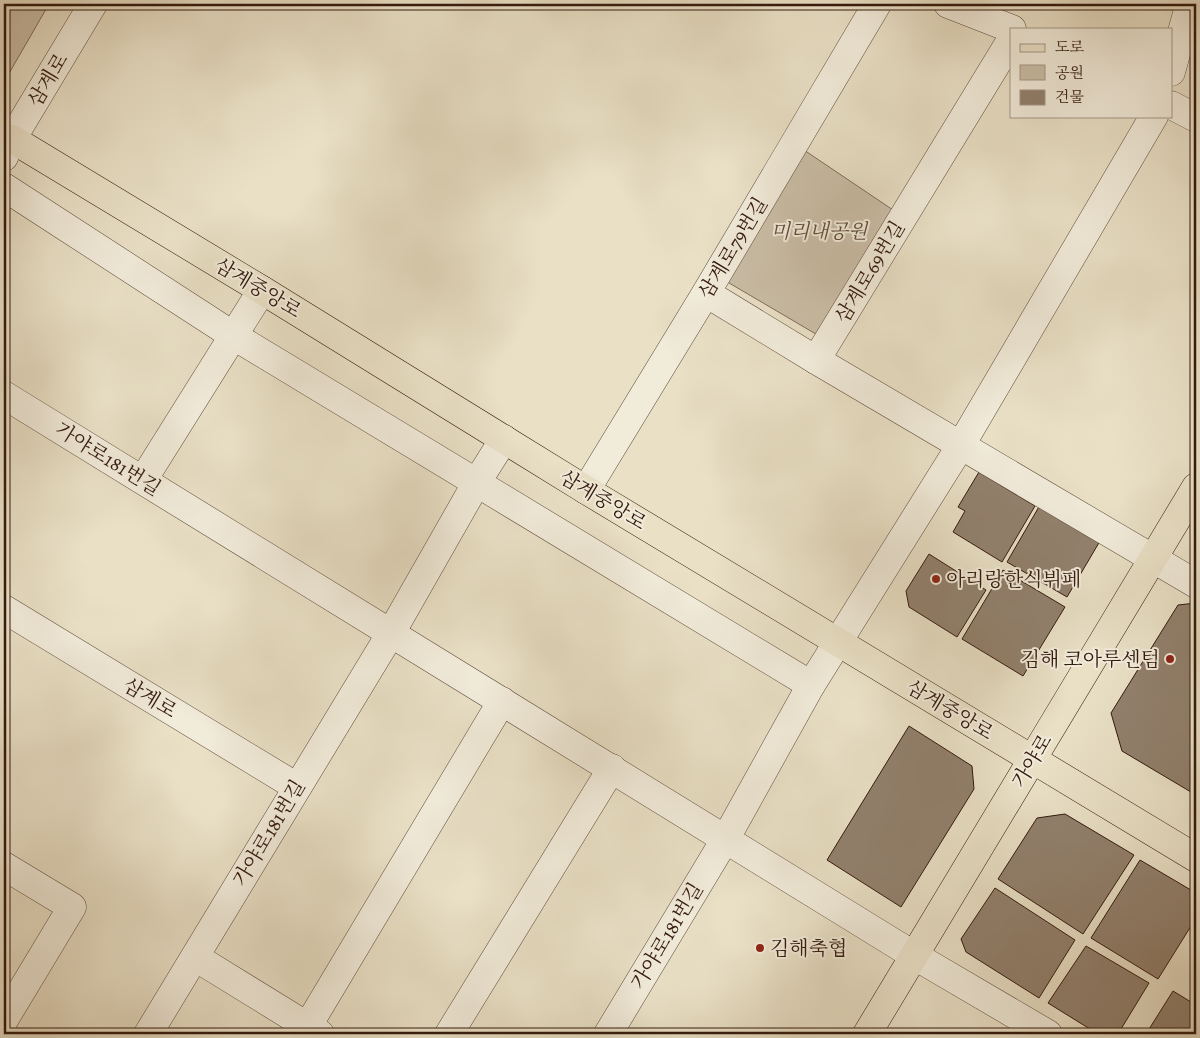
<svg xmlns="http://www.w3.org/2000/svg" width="1200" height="1038" viewBox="0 0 1200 1038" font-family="Alegreya,'Noto Serif KR',serif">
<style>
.green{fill:#cabea7;stroke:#7f6c5a}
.building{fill:#92816e;stroke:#341a0e}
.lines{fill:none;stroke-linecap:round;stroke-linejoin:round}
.minor-casing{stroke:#614c3c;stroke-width:29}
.major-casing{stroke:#341a0e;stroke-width:29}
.minor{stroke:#f1ebda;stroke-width:28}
.major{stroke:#e9e0c6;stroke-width:28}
.poi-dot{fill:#8f2418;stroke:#f1ebda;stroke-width:2}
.labels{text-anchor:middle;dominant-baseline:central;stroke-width:4;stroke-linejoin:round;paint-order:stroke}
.street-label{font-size:20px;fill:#341a0e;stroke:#f1ebda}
.park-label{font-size:20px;font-style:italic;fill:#614b3c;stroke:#f1ebda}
.poi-label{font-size:20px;fill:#341a0e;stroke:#f1ebda;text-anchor:start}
</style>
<rect width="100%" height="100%" fill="#e9e0c6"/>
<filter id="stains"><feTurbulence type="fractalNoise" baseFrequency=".004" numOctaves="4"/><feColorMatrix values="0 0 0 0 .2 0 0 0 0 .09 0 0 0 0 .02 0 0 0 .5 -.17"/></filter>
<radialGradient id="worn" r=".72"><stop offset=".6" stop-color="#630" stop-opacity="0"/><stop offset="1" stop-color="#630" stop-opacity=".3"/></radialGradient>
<g class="green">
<path d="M4 4H49L4 82Z"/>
<path d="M801 148 899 214 821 337 724 280Z"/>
</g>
<g class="building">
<path d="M979 472 1035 506 1002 562 953 532 965 511 958 507Z"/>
<path d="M1040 505 1100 541 1067 597 1007 562Z"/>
<path d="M929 554 986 590 957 637 909 607 906 591Z"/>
<path d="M1003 570 1065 607 1023 676 962 639Z"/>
<path d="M1196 603V795L1122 751 1111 713 1178 605Z"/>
<path d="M909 726 972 766 974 789 901 907 827 860Z"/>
<path d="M1065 814 1134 855 1083 934 998 879 1037 818Z"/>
<path d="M1140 860 1196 893V918L1158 979 1091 938Z"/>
<path d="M995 888 1075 940 1039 998 966 952 961 939Z"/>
<path d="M1086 946 1149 983 1118 1034H1098L1048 1003Z"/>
<path d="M1173 991 1196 1005V1034H1146Z"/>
</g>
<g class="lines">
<defs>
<g id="minor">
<path d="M948 4 1012 29"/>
<path d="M1171 72 1188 10V4"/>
<path d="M1171 105 1196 118"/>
<path d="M4 157 12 139 93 4"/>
<path d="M4 187 234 336 811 685"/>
<path d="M706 293 816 360 1196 584"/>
<path d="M816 360 1011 40"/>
<path d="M4 395 915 956 1048 1034"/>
<path d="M143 480 262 290"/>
<path d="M586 490 706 293 877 4"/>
<path d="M4 609 297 787"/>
<path d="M4 866 72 907 4 1020"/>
<path d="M195 957 320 1034"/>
<path d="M148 1034 391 633 477 482 504 439"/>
<path d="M303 1034 502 701"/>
<path d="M449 1034 612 768"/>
<path d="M608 1034 726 838 811 685 961 445 1154 116"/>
</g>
<g id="major">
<path d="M12 139 262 290 586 490 1196 858"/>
<path d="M867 1034 1196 487"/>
</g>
</defs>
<use href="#minor" class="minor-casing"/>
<use href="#major" class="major-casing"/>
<use href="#minor" class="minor"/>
<use href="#major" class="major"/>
</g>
<g class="poi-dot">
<circle cx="936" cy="579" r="5"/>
<circle cx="1170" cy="659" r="5"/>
<circle cx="760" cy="948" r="5"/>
</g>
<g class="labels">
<g class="street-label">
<text transform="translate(48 80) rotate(-59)">삼계로</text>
<text transform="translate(733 248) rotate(-59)">삼계로79번길</text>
<text transform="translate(870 272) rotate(-59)">삼계로69번길</text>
<text transform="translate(258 288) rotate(31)">삼계중앙로</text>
<text transform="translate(108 459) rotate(32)">가야로181번길</text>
<text transform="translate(603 500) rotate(31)">삼계중앙로</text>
<text transform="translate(150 698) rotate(31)">삼계로</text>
<text transform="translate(950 710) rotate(31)">삼계중앙로</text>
<text transform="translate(1032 761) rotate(-59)">가야로</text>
<text transform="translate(269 833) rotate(-59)">가야로181번길</text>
<text transform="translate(667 936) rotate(-59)">가야로181번길</text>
</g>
<g class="park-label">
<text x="819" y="231">미리내공원</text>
</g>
<g class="poi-label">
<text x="946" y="579">아리랑한식뷔페</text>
<text x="1160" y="659" text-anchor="end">김해 코아루센텀</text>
<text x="770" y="948">김해축협</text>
</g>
</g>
<rect width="1200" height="1038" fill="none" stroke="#e9e0c6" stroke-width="20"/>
<rect x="5" y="5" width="1190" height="1028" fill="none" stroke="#341a0e" stroke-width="2.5"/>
<rect x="10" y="10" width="1180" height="1018" fill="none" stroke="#341a0e"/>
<rect x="1010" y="28" width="162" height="90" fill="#f1ebda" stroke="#a59788"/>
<rect x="1020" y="44" width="25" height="8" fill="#e9e0c6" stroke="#a59788"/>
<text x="1055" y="52" font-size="15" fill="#341a0e">도로</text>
<rect x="1020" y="65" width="25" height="15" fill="#cabea7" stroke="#a59788"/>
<text x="1055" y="78" font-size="15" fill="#341a0e">공원</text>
<rect x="1020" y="90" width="25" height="15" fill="#92816e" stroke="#a59788"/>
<text x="1055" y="102" font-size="15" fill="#341a0e">건물</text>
<rect width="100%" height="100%" filter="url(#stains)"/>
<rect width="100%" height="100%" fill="url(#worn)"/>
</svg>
